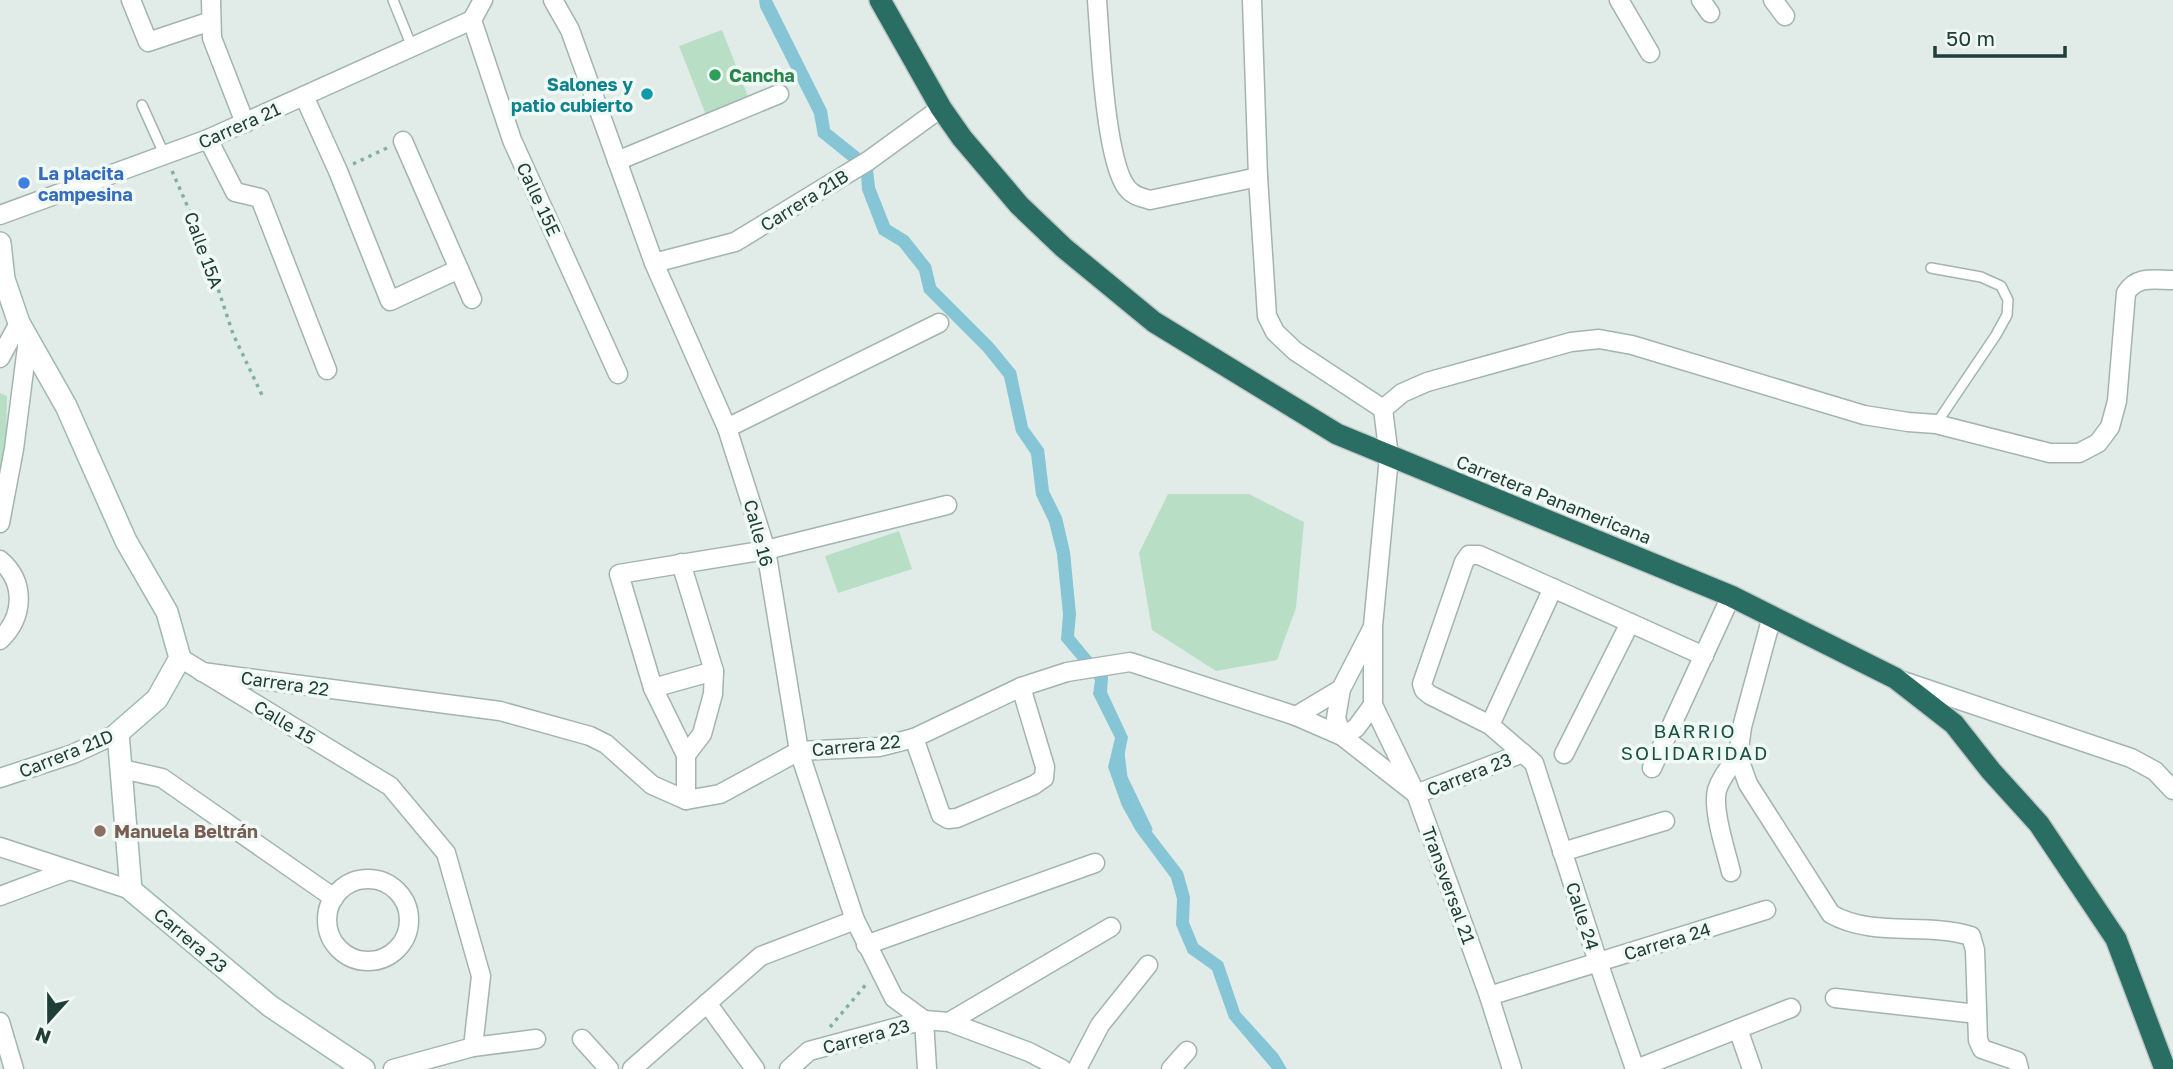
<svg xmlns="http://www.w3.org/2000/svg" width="2173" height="1069" viewBox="0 0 2173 1069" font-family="'Golos Text',sans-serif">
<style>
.green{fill:#b8dfc5}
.water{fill:#85c5d6}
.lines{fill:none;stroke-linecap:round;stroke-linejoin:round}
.stream{stroke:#85c5d6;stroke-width:5}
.lane-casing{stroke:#a3b4b0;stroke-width:12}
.street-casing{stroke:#a3b4b0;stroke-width:21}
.secondary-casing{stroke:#9eb9b1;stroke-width:24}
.highway-casing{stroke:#c1c9c7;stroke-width:24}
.path{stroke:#7fb2a5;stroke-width:3.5;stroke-dasharray:3.5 5;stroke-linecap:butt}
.lane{stroke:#fff;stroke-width:9}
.street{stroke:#fff;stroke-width:18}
.secondary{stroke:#fff;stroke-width:21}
.highway{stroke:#2a6d62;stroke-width:21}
.leisure-dot{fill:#2e9e5b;stroke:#f1f9f5;stroke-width:2.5}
.culture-dot{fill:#0f9aa8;stroke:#f1f9f5;stroke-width:2.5}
.shop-dot{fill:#3f7fe0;stroke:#f1f9f5;stroke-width:2.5}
.education-dot{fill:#8d6e63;stroke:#f1f9f5;stroke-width:2.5}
.labels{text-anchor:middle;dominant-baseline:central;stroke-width:7;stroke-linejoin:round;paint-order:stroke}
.leisure-label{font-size:18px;font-weight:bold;fill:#27864d;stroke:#f1f9f5;text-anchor:start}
.culture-label{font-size:18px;font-weight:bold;fill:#0d838f;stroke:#f1f9f5;text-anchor:end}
.street-label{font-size:18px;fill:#203e38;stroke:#f1f9f5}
.shop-label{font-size:18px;font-weight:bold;fill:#366cbe;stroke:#f1f9f5;text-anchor:start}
.education-label{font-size:18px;font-weight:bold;fill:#785e54;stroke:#f1f9f5;text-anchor:start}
.neighbourhood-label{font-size:19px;letter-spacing:2px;fill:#1a5247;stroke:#f1f9f5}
</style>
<rect width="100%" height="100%" fill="#e1ece8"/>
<g class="green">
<path d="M722 30 751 104 708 120 679 46Z"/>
<path d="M0 393 7 396 6 455 3 472H0Z"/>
<path d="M1168 494H1249L1304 522 1296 608 1277 660 1216 671 1152 630 1139 553Z"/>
<path d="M899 531 912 569 838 593 825 556Z"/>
</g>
<path class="water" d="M759 0H772L827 110 830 129 860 153 873 169 875 187 890 225 908 236 931 265 936 286 993 343 1016 371 1028 427 1044 449 1049 491 1062 517 1070 552 1076 614 1074 636 1108 677 1107 692 1128 737 1122 767 1134 801 1146 824 1183 872 1190 897 1189 922 1198 944 1223 962 1240 1012 1278 1054 1287 1069H1272L1229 1018 1212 970 1188 953 1176 925 1177 899 1171 878 1136 831 1122 806 1108 767 1115 738 1093 694 1095 680 1061 640 1063 614 1057 554 1049 522 1036 495 1031 454 1016 432 1004 377 983 351 924 292 919 271 899 246 879 234 862 190 861 174 850 162 818 136 814 114 760 7Z"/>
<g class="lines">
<path class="stream" d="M1122 753 1125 777 1150 829"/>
<defs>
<g id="lane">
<path d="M393 0 412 47"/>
<path d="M142 105 165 156"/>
<path d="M1931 268 1981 277 2001 286 2008 300 2007 315 1996 335 1936 424"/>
</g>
<g id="street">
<path d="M131 0 148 42 211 21"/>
<path d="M211 0 212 38 245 123"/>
<path d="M553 0 570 30 654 263 727 428 766 550 799 751 855 920 894 998 924 1020 927 1069"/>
<path d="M1097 0C1100 39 1105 161 1127 188 1133 196 1141 197 1150 200L1258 177"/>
<path d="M1252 0 1258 177 1267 316 1275 332 1295 351 1383 409 1389 457 1373 626V705L1416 794 1489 996 1512 1069"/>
<path d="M1619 0 1650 53"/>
<path d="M1701 0 1710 13"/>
<path d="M1773 0 1785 16"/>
<path d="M472 20 512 140 618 374"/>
<path d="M472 20 483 0"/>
<path d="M304 96 338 171 390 301 459 269"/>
<path d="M208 139 235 192 260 198 327 370"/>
<path d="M403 141 472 299"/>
<path d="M617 161 779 94"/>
<path d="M0 215 208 139 472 20"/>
<path d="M654 263 735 242 868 161 941 108"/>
<path d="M0 358 19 323"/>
<path d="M1383 409 1402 393 1427 382 1571 342 1599 339 1632 345 1864 415 1908 422 1936 424 2050 453H2079L2098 443 2110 427 2117 401 2126 293C2137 275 2155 280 2173 280"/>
<path d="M727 428 939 323"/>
<path d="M0 523 14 449 28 339"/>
<path d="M0 560C26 582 24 617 0 640"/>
<path d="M681 563 714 671 713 694 702 734 686 755"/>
<path d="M1772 616 1742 727 1738 756 1748 784 1831 914C1873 938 1926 922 1971 936L1975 950 1978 1040 1982 1049 2017 1061 2019 1069"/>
<path d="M1372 629 1341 689 1336 718 1342 736 1356 728 1373 705"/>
<path d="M180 658 390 786 446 853 481 976 473 1047"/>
<path d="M202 672 500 711 590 736 606 744 652 785 686 800 720 794 799 751 879 747 914 738 1021 687 1067 672 1130 662 1296 716 1342 736 1416 794"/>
<path d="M1903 681 2131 758 2155 771 2173 790"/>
<path d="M653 688 714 671"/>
<path d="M1296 716 1341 689"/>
<path d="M1490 725 1553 588"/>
<path d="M914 738 941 815 948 819 957 818 1034 785 1044 778 1045 767 1021 687"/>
<path d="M1564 754 1630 623"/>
<path d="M1652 768 1731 596"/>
<path d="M122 769 162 778 334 898"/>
<path d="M0 778 73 754 118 733"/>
<path d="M1416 794 1523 753"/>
<path d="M686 800V755L653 688 619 574 766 550 947 505"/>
<path d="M0 847 131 890"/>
<path d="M1562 852 1665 821"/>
<path d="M1731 872C1726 851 1712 810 1717 790 1721 777 1730 767 1738 756"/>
<circle cx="368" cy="920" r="41"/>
<path d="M0 896 67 871"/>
<path d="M866 945 1095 863"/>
<path d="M1489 996 1766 910"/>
<path d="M1835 998 1977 1014"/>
<path d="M707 1003 755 1069"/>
<path d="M0 1022 14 1069"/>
<path d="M949 1022 1111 927"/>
<path d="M1738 1029 1752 1069"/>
<path d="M582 1039 609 1069"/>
<path d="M393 1069 473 1047 536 1039"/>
<path d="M632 1069 761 956 855 920"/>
<path d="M789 1069 809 1051 924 1020 949 1022 1029 1052 1062 1069"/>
<path d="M1077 1069 1100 1025 1148 965"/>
<path d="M1171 1069 1187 1051"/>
<path d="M1635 1069 1598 962 1534 763 1490 725 1430 695 1424 690 1422 684 1464 562 1469 555H1479L1704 656"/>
<path d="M1636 1069 1791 1008"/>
</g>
<path id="secondary" d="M0 243 4 279 19 323 66 406 126 541 167 612 180 658 157 699 118 733 131 890 270 1006 364 1069"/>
<path id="highway" d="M880 0 941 108 962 138 1019 205 1064 248 1154 322 1337 434 1731 596 1895 678 1954 724 1991 771 2039 824 2116 939 2165 1069"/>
</defs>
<use href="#lane" class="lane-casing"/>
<use href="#street" class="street-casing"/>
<use href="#secondary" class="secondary-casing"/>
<use href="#highway" class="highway-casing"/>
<g class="path">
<path d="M353 164 387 148"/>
<path d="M172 171 201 237 233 334 262 395"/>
<path d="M830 1027 868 982"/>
</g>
<use href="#lane" class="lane"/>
<use href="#street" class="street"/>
<use href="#secondary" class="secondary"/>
<use href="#highway" class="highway"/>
</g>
<circle class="leisure-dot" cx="715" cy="75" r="7"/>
<circle class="culture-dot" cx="647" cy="94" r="7"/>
<circle class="shop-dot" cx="24" cy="183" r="7"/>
<circle class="education-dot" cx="100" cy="831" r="7"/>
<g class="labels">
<g class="leisure-label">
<text x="729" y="75">Cancha</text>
</g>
<g class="culture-label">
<text x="633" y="84">Salones y<tspan x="633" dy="21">patio cubierto</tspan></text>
</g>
<g class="street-label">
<text transform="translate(239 125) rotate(-24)">Carrera 21</text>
<text transform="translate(539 199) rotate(65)">Calle 15E</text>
<text transform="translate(804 200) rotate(-32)">Carrera 21B</text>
<text transform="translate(204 250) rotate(70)">Calle 15A</text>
<text transform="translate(1554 499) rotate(22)">Carretera Panamericana</text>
<text transform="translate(759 533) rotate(75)">Calle 16</text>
<text transform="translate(285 683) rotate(8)">Carrera 22</text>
<text transform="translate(285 722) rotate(31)">Calle 15</text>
<text transform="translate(856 745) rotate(-6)">Carrera 22</text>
<text transform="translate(66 753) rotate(-22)">Carrera 21D</text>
<text transform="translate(1469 774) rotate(-21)">Carrera 23</text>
<text transform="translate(1449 885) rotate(70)">Transversal 21</text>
<text transform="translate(1583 916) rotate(72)">Calle 24</text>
<text transform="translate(191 940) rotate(40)">Carrera 23</text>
<text transform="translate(1667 941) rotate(-17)">Carrera 24</text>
<text transform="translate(866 1036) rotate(-15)">Carrera 23</text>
</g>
<g class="shop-label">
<text x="38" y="173">La placita<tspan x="38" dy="21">campesina</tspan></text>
</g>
<g class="education-label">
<text x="114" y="831">Manuela Beltrán</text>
</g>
<g class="neighbourhood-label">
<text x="1695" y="730">BARRIO<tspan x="1695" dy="22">SOLIDARIDAD</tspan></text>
</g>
</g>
<g transform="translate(49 1020) rotate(201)" stroke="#f1f9f5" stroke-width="5" paint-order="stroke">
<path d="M0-5L12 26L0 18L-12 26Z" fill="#203e38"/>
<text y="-10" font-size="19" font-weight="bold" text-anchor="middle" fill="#203e38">N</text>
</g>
<path d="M1935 46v10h130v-10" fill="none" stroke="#203e38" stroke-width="3.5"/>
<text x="1946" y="46" font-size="21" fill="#203e38" stroke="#f1f9f5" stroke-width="5" paint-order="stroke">50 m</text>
</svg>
